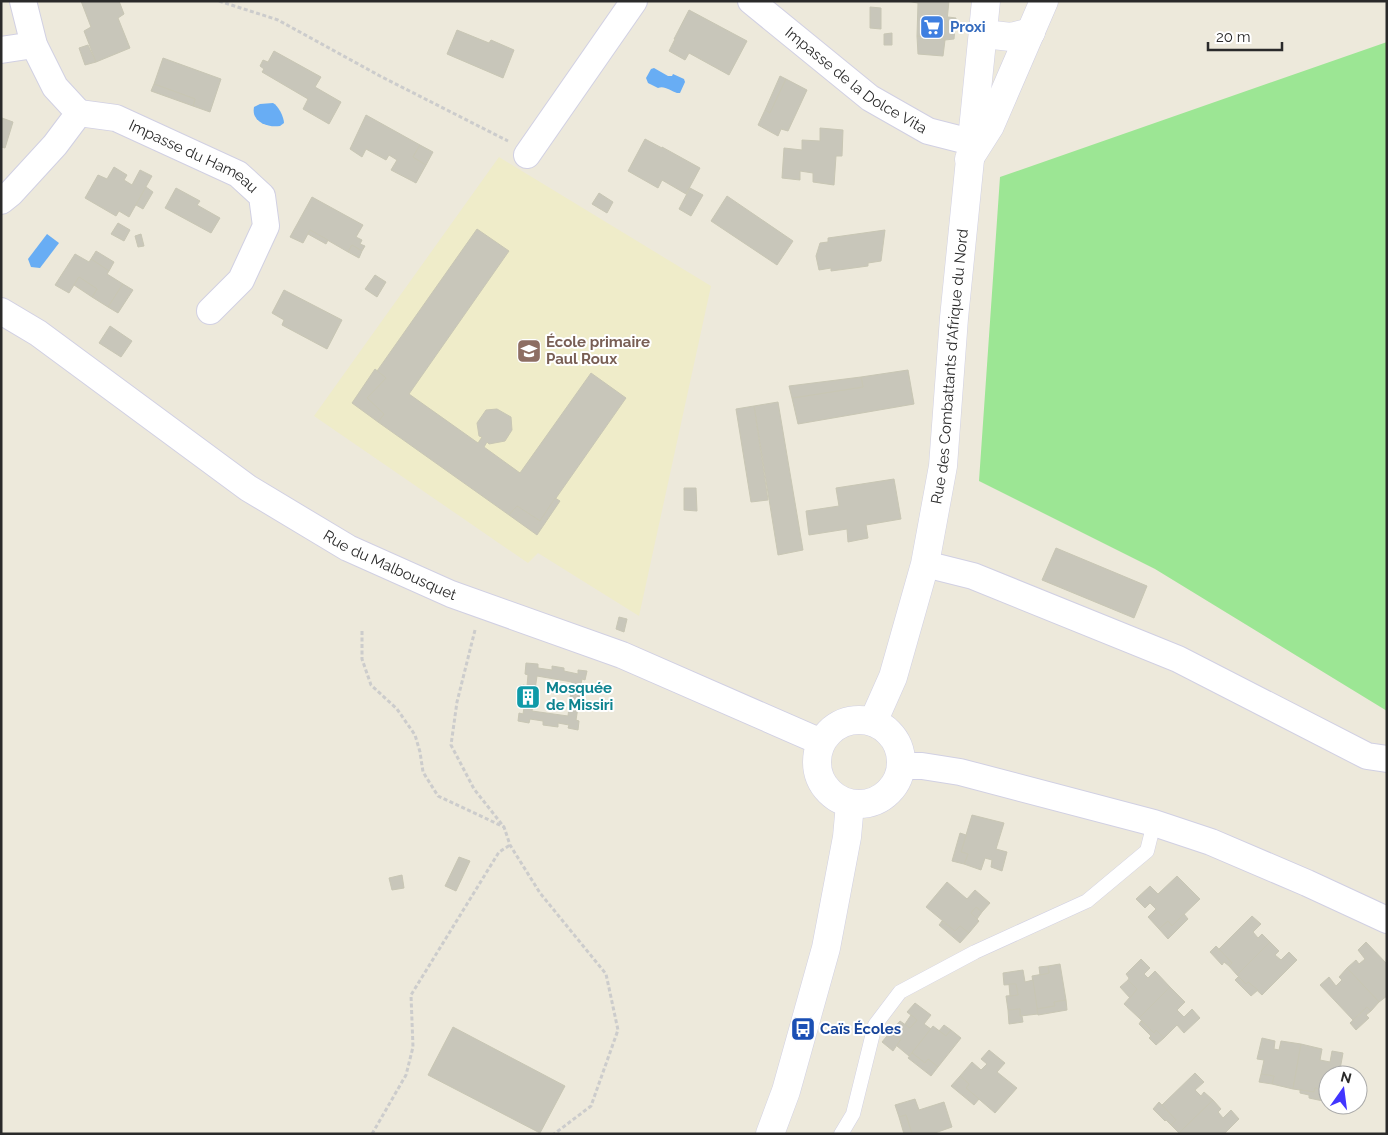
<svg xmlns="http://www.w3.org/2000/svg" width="1388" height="1135" viewBox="0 0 1388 1135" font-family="Raleway,sans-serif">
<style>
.education{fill:#efecc9}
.green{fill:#9ce694}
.water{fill:#68adf4}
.building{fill:#c8c6ba;stroke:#c8c6b4;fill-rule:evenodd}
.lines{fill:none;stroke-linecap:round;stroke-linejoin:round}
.service-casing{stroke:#d1d0e3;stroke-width:15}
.minor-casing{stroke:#d1d0e3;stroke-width:28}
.tertiary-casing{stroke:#d1d0e3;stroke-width:29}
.secondary-casing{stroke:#d1d0e3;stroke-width:29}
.path{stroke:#ccc;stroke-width:3;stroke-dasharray:4 2.5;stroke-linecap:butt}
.service{stroke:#fff;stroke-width:14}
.minor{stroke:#fff;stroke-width:26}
.tertiary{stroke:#fff;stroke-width:28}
.secondary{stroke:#fff;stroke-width:28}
.labels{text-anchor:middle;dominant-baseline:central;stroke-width:4;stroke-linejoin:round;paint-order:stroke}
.shop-label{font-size:15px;font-weight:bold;fill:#366cbe;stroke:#fff;text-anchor:start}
.street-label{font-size:15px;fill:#2a2a2a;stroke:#fff}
.education-label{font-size:15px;font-weight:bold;fill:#785e54;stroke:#fff;text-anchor:start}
.culture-label{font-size:15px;font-weight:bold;fill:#0d838f;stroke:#fff;text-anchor:start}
.transit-label{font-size:15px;font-weight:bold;fill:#164399;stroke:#fff;text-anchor:start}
</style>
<rect width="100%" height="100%" fill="#ede9db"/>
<path class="education" d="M499 157 711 286 639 616 538 553 528 563 314 416Z"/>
<path class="green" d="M1387 42V711L1155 569 979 481 1000 177Z"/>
<g class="water">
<path d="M654 68 668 76H672L673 74 684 79 685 82 680 93H677C671 91 664 85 658 88L648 83 646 78 651 69Z"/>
<path d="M273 103C278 105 284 117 284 123L280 126C268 128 251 122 254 107L260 104Z"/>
<path d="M47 234 59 243 40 268 31 267 28 259Z"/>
</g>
<g class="building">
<path d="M81 1H119L124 14 118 18 130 48 96 62 84 31 91 27Z"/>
<path d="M906 1H949L945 40 917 36 918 3Z"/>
<path d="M870 7 881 8V29L870 28Z"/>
<path d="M689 10 747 41 729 75 689 53 685 60 669 51 675 39H674Z"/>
<path d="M948 17 956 18 954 39 945 40Z"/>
<path d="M457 30 489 43 491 40 514 50 503 78 447 54Z"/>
<path d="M892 33V45H884V34Z"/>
<path d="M917 36 945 40 943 56 918 54Z"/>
<path d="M88 45 96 62 85 65 79 48Z"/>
<path d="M274 51 321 77 315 87 341 102 329 124 303 109 308 99 262 72 264 69 260 66 263 60 268 62Z"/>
<path d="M163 58 221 79 210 112 193 106 195 99 154 84Z"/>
<path d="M780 76 786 79 770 113 765 110Z"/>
<path d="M786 79 807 90 788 131 781 129 778 136 758 125 765 110 770 113Z"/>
<path d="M154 84 195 99 193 106 151 91Z"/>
<path d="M366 115 420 145 413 157 426 165 416 183 391 170 397 160 389 155 386 160 366 149 362 157 350 149Z"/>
<path d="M2 118 13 122 5 148 1 147Z"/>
<path d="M820 128 843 130 842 156H836L834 185 813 182V173L800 171V180L782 178 784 148 802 150V140L820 141Z"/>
<path d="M645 139 662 148V147L700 168 686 194 662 180 658 188 628 171Z"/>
<path d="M420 145 433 152 426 165 413 157Z"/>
<path d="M114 167 127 175 124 180 132 185 140 170 152 176 129 217 119 211 116 216 85 198 98 175 107 179Z"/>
<path d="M146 187 153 192 143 209 136 205Z"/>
<path d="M176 188 200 201 197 205 220 218 211 233 165 208Z"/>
<path d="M690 188 703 195 691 216 679 209Z"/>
<path d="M599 193 613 202 607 213 592 204Z"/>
<path d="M727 196 793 241 777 265 711 221Z"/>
<path d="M312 197 363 225 356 237 362 240 360 244 365 246 362 251 352 245 348 252 310 230 303 243 290 237Z"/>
<path d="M118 223 130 230 124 241 111 234Z"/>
<path d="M477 229 509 251 409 394 478 443 482 437 479 436 477 423 486 410 497 409 511 417 512 430 505 441 489 444 487 442 484 447 520 473 591 373 626 398 540 521 517 506 509 515 378 422 384 414 367 398 386 378 377 371Z"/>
<path d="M310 230 328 240 326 244 308 234Z"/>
<path d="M885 230 881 261 868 263V266L831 271V268L819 270 816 256 820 243 828 242V238Z"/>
<path d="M141 234 144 246 138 247 135 236Z"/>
<path d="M352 245 362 251 359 258 348 252Z"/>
<path d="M96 251 114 262 109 271 91 259Z"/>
<path d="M75 254 89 262 91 259 109 271 107 274 123 284 108 307 92 297 97 289 79 277 69 293 55 285Z"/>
<path d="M375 275 386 282 377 297 365 289Z"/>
<path d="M79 277 97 289 92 297 74 285Z"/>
<path d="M123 284 133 290 118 313 108 307Z"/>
<path d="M284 290 342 320 327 349 282 325 284 320 272 313Z"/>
<path d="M110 326 132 341 121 357 99 343Z"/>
<path d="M375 369 386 378 367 398 384 414 378 422 352 403Z"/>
<path d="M908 370 914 404 798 424 792 398 863 387 861 377Z"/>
<path d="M861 377 863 387 792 398 789 386Z"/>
<path d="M778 402 803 550 778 555 754 406Z"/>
<path d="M754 406 768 500 751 502 736 409Z"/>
<path d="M894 479 901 519 866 525 868 538 848 542 847 529 809 535 806 511 839 506 836 488Z"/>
<path d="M684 488H696L697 511 684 510Z"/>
<path d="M555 498 560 501 537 535 509 515 517 506 540 521Z"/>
<path d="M1056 548 1147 586 1134 618 1042 580Z"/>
<path d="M619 617 627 619 624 632 616 629Z"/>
<path d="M526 663 538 664V668L552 670V666L564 668V671L578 674V670L587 671 585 680 582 679 579 694H583L581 708 578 707 576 720 579 721 578 730 568 728 569 725 558 723V727L543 725V721L530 719 529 723 518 721 519 713 523 714 525 701 521 700 523 685 527 686 528 675 525 674ZM537 676 572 682 568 716 532 711Z"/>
<path d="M972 815 1004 823 996 849 1007 852 1002 871 991 867 992 860 985 858 981 870 964 864 968 854 961 852Z"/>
<path d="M960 833 966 835 961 852 968 854 964 864 952 861Z"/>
<path d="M459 857 470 861 456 891 445 886Z"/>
<path d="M402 875 404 888 392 890 389 878Z"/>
<path d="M1177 876 1200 899 1172 926 1168 921 1159 929 1148 917 1156 909 1150 903 1145 908 1136 899 1150 886 1158 894Z"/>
<path d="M947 882 967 899 975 890 990 903 982 912 976 907 971 913 979 921 969 933 960 926 955 931 926 907Z"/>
<path d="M976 907 982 912 977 919 971 913Z"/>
<path d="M1184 914 1188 919 1168 939 1159 929 1168 921 1172 926Z"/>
<path d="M1252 916 1261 924 1253 932 1258 938 1262 934 1270 942 1237 975 1229 966 1232 963 1219 949Z"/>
<path d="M942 921 955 931 960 926 969 933 960 943 939 925Z"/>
<path d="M1270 942 1279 951 1275 955 1281 960 1289 952 1297 960 1262 995 1248 982 1246 984 1237 975Z"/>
<path d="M1366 942 1387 964V991L1386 992 1387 996 1379 1002 1347 968 1356 960 1359 964 1365 959 1358 950Z"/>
<path d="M1216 946 1232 963 1229 966 1224 962 1222 965 1210 952Z"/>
<path d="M1141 959 1150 968 1144 974 1148 978 1155 971 1170 987 1139 1018 1124 1004 1137 989 1128 980 1129 978 1126 974Z"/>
<path d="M1060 964 1066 1000 1054 1002 1055 1006 1037 1009 1032 976 1049 973 1048 966Z"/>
<path d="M1048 966 1049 973 1040 975 1039 967Z"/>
<path d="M1347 968 1379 1002 1371 1011 1367 1007 1353 1020 1320 985 1329 977 1336 986 1342 980 1339 977Z"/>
<path d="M1023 970 1025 982 1033 980 1038 1014 1020 1016V1009L1008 1010 1006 996 1018 995 1016 984 1004 985 1003 973Z"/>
<path d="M1238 977 1246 984 1248 982 1258 990 1251 996 1235 980Z"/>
<path d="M1128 980 1137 989 1130 998 1120 987Z"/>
<path d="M1009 984H1016L1018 995 1010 996Z"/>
<path d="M1170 987 1185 1002 1177 1010 1184 1017 1192 1009 1200 1018 1184 1033 1177 1025 1164 1038 1156 1030 1154 1033 1139 1018Z"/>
<path d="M1066 1000 1067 1010 1038 1015 1037 1009 1055 1006 1054 1002Z"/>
<path d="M915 1003 931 1015 924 1024 931 1029 909 1056 897 1046 896 1045 901 1039 891 1031 900 1021 910 1028 917 1020 907 1012Z"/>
<path d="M1367 1007 1371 1011 1366 1015 1369 1018 1356 1030 1350 1023Z"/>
<path d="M1020 1009V1016H1022L1023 1022 1009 1024 1008 1010Z"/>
<path d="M911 1015 917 1020 910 1028 905 1024Z"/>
<path d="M1141 1021 1154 1033 1156 1030 1164 1038 1156 1045 1149 1038 1151 1036 1139 1024Z"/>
<path d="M944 1025 951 1030 946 1036 939 1031Z"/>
<path d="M933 1026 946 1036 951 1030 961 1038 938 1067 928 1059 925 1063 912 1053Z"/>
<path d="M453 1027 565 1086 540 1133 428 1075Z"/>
<path d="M891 1031 901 1039 893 1051 882 1042Z"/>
<path d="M1262 1038 1275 1041 1274 1049 1279 1050 1281 1041 1301 1044 1293 1089 1272 1084 1274 1076 1261 1074 1264 1060 1257 1059Z"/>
<path d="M1301 1044 1322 1049 1320 1060 1330 1062 1332 1051 1343 1053 1339 1075 1329 1073 1325 1090 1315 1088 1314 1092 1293 1089Z"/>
<path d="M989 1050 1005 1063 997 1072 1017 1088 995 1113 966 1088 969 1084 960 1076 972 1062 981 1070 987 1064 981 1059Z"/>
<path d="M912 1053 925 1063 928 1059 938 1067 931 1076 908 1058Z"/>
<path d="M1195 1073 1204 1082 1195 1090 1201 1096 1204 1092 1213 1100 1179 1133 1171 1125 1176 1120 1162 1105Z"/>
<path d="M1261 1074 1274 1076 1272 1084 1259 1082Z"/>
<path d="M960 1076 969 1084 966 1088 979 1099 974 1105 951 1086Z"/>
<path d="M1315 1088 1325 1090 1323 1101 1309 1098V1095L1300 1093V1090L1314 1092Z"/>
<path d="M915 1099 919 1110 944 1102 952 1127 932 1134H912L906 1115 899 1117 895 1105Z"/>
<path d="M1213 1100 1221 1109 1218 1112 1223 1118 1231 1110 1239 1119 1224 1134 1179 1133Z"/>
<path d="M1159 1102 1176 1120 1171 1125 1166 1120 1165 1121 1153 1109Z"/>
<path d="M906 1115 912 1134H904L899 1117Z"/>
</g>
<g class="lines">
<defs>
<path id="service" d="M841 1134 853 1114 875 1025 900 992 975 952 1087 901 1147 851 1154 823"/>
<g id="minor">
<path id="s1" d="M751 1 870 98 928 131 971 142"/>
<path d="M1 50 34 45"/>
<path id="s2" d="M79 113 116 118 238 174 262 196 266 226 241 280 210 311"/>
<path d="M527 155 634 1"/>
<path d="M1 201 11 193 55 145 79 113 55 87 34 45 23 1"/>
<path id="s3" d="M1 311 38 333 248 488 348 548 451 594 622 655 821 742"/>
<path d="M925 564 973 576 1178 659 1367 756 1387 759"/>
<path d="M901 766H922L960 772 1154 823 1211 842 1307 883 1387 920"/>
</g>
<g id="tertiary">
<path d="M984 34 1011 37 1031 32"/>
<path d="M969 159 990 126 1044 1"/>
</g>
<g id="secondary">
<circle cx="859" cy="762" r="42"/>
<path id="s4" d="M873 722 893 677 925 564 943 466 954 318 986 1"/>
<path d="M770 1134 786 1091 826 948 847 837 850 804"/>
</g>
</defs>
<use href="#service" class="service-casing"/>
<use href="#minor" class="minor-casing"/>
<use href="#tertiary" class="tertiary-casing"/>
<use href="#secondary" class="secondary-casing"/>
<g class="path">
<path d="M219 1 278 20 380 76 508 141"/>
<path d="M475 630 457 702 451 745 474 789 504 827 510 845 540 893 606 974 618 1030 591 1106 554 1134"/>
<path d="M362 631V659L371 685 397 709 415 735 420 752 423 772 438 796 504 827"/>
<path d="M372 1134 406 1075 413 1047 411 995 499 852 510 845"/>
</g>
<use href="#service" class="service"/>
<use href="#minor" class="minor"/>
<use href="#tertiary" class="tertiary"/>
<use href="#secondary" class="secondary"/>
</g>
<defs>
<symbol id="supermarket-square" viewBox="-11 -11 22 22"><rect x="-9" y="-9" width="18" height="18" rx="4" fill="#3f7fe0" stroke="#fff"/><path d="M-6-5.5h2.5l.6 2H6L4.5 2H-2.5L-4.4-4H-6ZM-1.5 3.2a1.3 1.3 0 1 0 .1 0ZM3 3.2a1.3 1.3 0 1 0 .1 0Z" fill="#fff"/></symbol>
<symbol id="school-square" viewBox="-11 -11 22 22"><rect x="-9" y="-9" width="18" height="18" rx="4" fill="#8d6e63" stroke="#fff"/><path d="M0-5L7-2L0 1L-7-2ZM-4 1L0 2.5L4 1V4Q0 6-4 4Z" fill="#fff"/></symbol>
<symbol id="building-square" viewBox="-11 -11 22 22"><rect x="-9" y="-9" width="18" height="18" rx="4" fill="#0f9aa8" stroke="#fff"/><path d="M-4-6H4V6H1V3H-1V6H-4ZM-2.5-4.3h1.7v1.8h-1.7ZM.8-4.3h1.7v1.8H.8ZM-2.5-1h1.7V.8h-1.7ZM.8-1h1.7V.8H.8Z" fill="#fff"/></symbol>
<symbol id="bus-square" viewBox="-11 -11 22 22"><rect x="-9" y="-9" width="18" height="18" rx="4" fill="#1a4fb4" stroke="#fff"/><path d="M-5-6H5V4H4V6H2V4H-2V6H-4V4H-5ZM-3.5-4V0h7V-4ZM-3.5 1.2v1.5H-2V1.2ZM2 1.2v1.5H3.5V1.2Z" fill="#fff"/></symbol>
</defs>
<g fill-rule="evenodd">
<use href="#supermarket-square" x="918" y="13" width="28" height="28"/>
<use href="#school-square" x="515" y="337" width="28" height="28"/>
<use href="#building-square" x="514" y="683" width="28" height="28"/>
<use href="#bus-square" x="789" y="1015" width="28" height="28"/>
</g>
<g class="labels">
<g class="shop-label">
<text x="950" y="27">Proxi</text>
</g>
<g class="street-label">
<text stroke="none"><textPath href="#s1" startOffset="132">Impasse de la Dolce Vita</textPath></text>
<text stroke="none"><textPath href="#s2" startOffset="124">Impasse du Hameau</textPath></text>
<text stroke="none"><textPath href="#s4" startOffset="366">Rue des Combattants d'Afrique du Nord</textPath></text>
<text stroke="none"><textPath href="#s3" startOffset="466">Rue du Malbousquet</textPath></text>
</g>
<g class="education-label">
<text x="546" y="342">École primaire<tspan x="546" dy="17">Paul Roux</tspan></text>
</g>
<g class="culture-label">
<text x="546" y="688">Mosquée<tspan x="546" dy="17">de Missiri</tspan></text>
</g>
<g class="transit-label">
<text x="820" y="1029">Caïs Écoles</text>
</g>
</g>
<rect width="1388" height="1135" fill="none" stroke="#2a2a2a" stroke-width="5"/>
<g transform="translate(1343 1090) rotate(14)"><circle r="24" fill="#ffffff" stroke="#aaaaaa"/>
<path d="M0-4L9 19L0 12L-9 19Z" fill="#4135ff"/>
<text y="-8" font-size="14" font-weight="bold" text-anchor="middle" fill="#2a2a2a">N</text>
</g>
<path d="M1208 42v8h74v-8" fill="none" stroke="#2a2a2a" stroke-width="2.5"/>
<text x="1216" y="42" font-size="15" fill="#2a2a2a" stroke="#ffffff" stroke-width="4" paint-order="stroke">20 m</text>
</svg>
